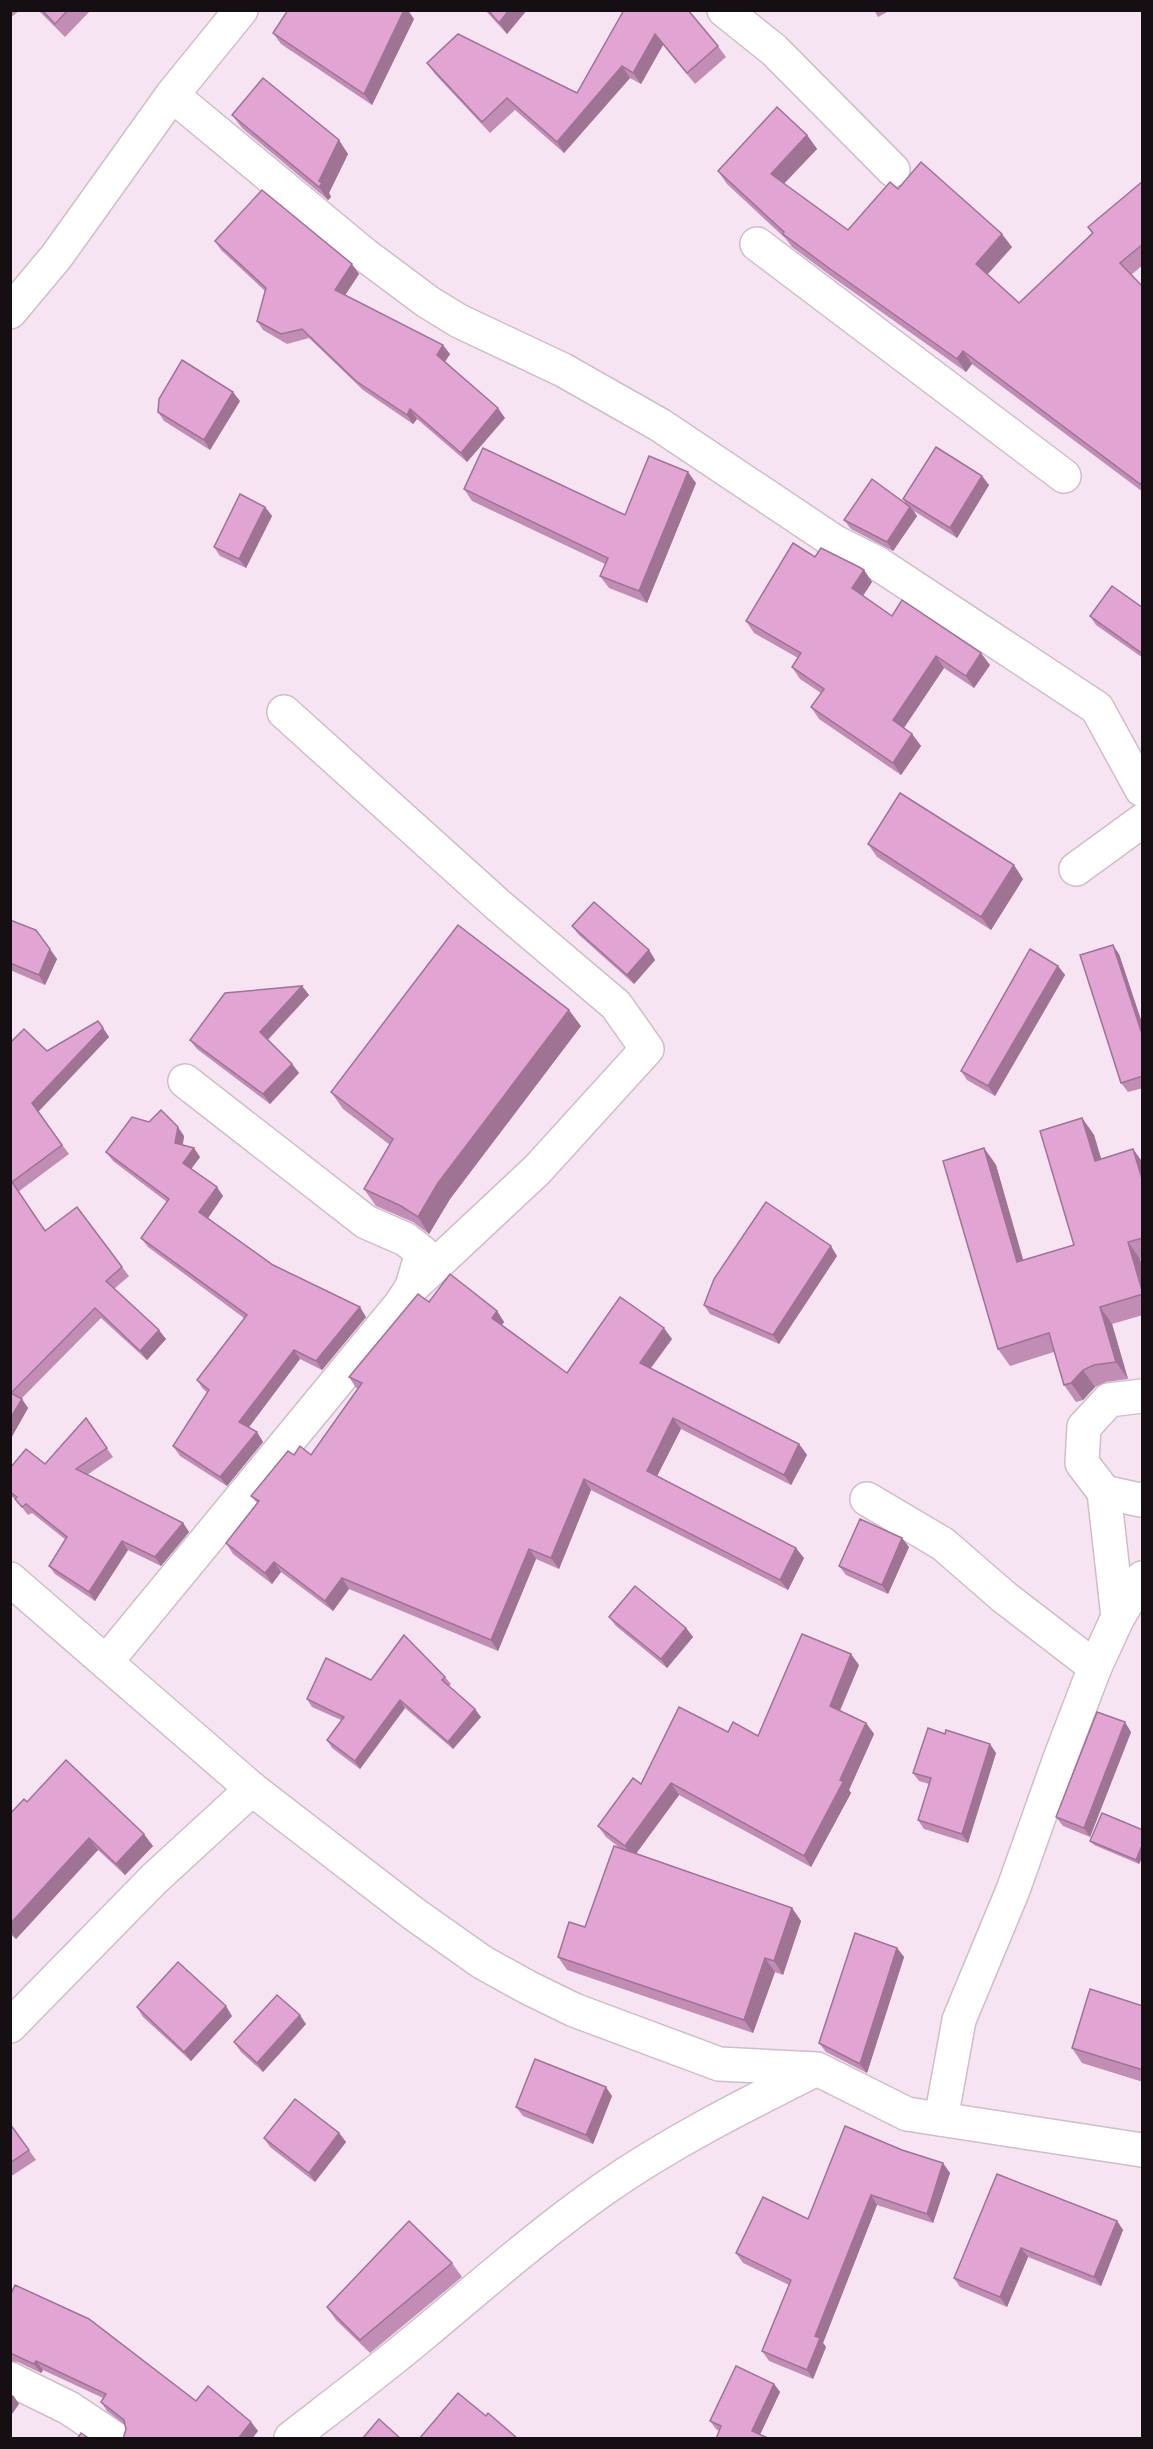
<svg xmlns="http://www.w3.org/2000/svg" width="1153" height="2449" viewBox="0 0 1153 2449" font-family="Montserrat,sans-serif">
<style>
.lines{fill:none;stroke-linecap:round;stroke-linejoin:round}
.minor-casing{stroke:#cfbdcb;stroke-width:36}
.minor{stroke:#fff;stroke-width:33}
.wall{fill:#c28db5}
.shaded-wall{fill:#9e7394}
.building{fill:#e1a4d3;stroke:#9e7394;stroke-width:1.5}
</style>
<rect width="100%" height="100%" fill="#f7e4f2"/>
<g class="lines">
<defs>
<g id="minor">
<path d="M724 10 774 50 893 170"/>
<path d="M172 95 365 255 428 302 459 321 563 370 660 425 835 542 877 563 1097 708 1142 790"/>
<path d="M757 244 1064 476"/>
<path d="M10 312 56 257 172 95 241 10"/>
<path d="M284 712 498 905 616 1005 647 1049 537 1170 412 1287"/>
<path d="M1076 869 1142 821"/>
<path d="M1142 1396 1109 1400 1084 1427 1082 1463 1104 1492 1140 1500 1142 1499"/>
<path d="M1104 1492 1118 1617"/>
<path d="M867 1499 943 1544 1004 1597 1095 1667 1059 1761 1013 1890 959 2020 941 2119"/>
<path d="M10 1579 252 1789 414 1914 482 1962 527 1987 574 2010 719 2064 817 2069 907 2114 1142 2150"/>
<path d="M106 1662 401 1304 412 1287 422 1252 405 1239 366 1222 185 1081"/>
<path d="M1095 1667 1118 1617 1142 1578"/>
<path d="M10 2026 154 1879 252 1789"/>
<path d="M10 2379 69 2408 114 2438"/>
<path d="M291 2438C335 2404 380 2370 423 2334 483 2284 541 2233 605 2188 671 2142 743 2106 815 2070"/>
</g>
</defs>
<use href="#minor" class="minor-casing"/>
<use href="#minor" class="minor"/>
</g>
<g class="wall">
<path d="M10 10H19V11L10 18Z"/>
<path d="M38 10H91L65 37Z"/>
<path d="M485 10H527L507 34Z"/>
<path d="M624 10 718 46 726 57 695 84 663 45 641 84 630 78 564 153 515 110 490 133 435 74 427 63 577 93Z"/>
<path d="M874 10H891L878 17Z"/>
<path d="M414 19 372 105 281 44 273 33Z"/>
<path d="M232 115 348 154 329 193 331 197 328 200 242 128Z"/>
<path d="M807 135 817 149 783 184 848 230 898 189 1012 247 987 275 1019 303 1092 233 1088 227 1143 181V265L1131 275 1143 287V492L972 364 966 372 835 279 792 247 786 239 727 184 718 171Z"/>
<path d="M215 241 359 274 345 295 450 354 445 362 505 418 467 462 417 419 413 424 363 390 309 338 287 344 263 330 257 321 265 291 221 250Z"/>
<path d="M240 401 210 450 164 421 158 412Z"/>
<path d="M982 476 989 485 957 538 914 511 917 516 893 551 851 529 844 520 906 504 903 499Z"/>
<path d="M696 483 647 603 609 588 600 576 605 564 472 501 464 489 625 515Z"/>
<path d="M265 507 272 516 246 568 220 556 214 547Z"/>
<path d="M815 557 864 570 872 582 863 596 892 616 990 665 974 688 944 668 904 728 912 734 921 746 901 775 819 719 811 707 821 693 800 679 792 667 798 658 754 633 746 621Z"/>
<path d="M1143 608V658L1096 625 1090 616Z"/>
<path d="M868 844 1023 879 991 930 877 857Z"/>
<path d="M10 920 57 959 45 985 10 970Z"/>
<path d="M572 926 649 950 655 960 634 984 579 935Z"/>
<path d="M1119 954 1143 1026V1088L1128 1092 1121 1083Z"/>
<path d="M1058 966 1065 975 995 1096 967 1080 961 1071Z"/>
<path d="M302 986 309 995 268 1040 292 1064 299 1073 270 1104 197 1049 190 1040Z"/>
<path d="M581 1026 450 1199 429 1234 413 1222 376 1206 364 1189 390 1145 343 1109 331 1092Z"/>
<path d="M103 1028 109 1037 38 1112 69 1154 18 1192 46 1231 122 1267 129 1276 114 1289 166 1339 147 1360 101 1318 21 1399 28 1408 10 1440V1043L47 1051Z"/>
<path d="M1082 1118 1094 1135 1101 1159 1133 1149 1143 1163V1258L1140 1259 1143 1267V1315L1112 1324 1128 1379 1106 1382 1095 1387 1083 1400 1076 1402 1064 1385 1054 1352 1010 1366 998 1349 984 1148 996 1165 1023 1261 1074 1245Z"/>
<path d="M184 1136 183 1145 200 1157 191 1169 223 1196 208 1218 273 1265 366 1317 322 1370 300 1359 249 1427 257 1432 263 1442 227 1486 180 1456 173 1446 208 1393 203 1389 197 1380 244 1318 148 1247 141 1238 167 1202 113 1161 106 1152Z"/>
<path d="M837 1256 779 1344 710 1314 704 1305Z"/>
<path d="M429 1302 497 1311 504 1322 502 1325 567 1373 672 1339 651 1368 799 1444 807 1455 791 1485 681 1429 657 1476 804 1558 788 1590 591 1490 559 1569 536 1559 498 1651 349 1589 333 1611 281 1572 272 1584 233 1554 226 1543 257 1503 251 1496 294 1455H311L358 1388H356L349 1377Z"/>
<path d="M86 1418 113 1457 87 1475 183 1523 189 1532 161 1566 128 1550 95 1601 55 1574 49 1566 66 1540 32 1513 28 1515 16 1500 10 1495V1468L45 1464Z"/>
<path d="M909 1547 888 1594 846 1575 839 1566Z"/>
<path d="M609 1617 686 1628 693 1637 667 1668 616 1626Z"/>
<path d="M859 1665 840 1711 866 1723 874 1734 849 1790 851 1793 811 1867 679 1795 636 1853 792 1908 801 1921 783 1975 775 1972 753 2033 567 1970 558 1957 585 1927 620 1848 606 1837 598 1826 641 1784 728 1732 758 1736Z"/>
<path d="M445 1677 451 1684 449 1686 481 1717 453 1749 405 1708 360 1769 332 1748 327 1740 341 1720 312 1707 307 1699 371 1680Z"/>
<path d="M1131 1732 1090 1837 1063 1826 1056 1817Z"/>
<path d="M945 1734 996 1753 968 1843 924 1829 918 1820 929 1784 919 1781 913 1773Z"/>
<path d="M10 1814 153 1846 125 1875 98 1850 16 1939 10 1934Z"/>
<path d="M1143 1830V1856L1139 1864 1094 1845 1090 1841Z"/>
<path d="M897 1948 904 1957 867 2073 826 2052 819 2043Z"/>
<path d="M1143 2006V2082L1082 2063 1072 2048Z"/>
<path d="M137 2007 232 2016 191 2061 143 2017Z"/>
<path d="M306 2024 263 2072 241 2052 234 2042Z"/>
<path d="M612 2096 593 2144 523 2116 516 2107Z"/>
<path d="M10 2124 36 2160 10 2177Z"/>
<path d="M845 2126 950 2173 933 2223 877 2205 823 2343 826 2347 813 2379 769 2361 762 2351 789 2285 743 2263 736 2253 808 2219Z"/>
<path d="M339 2133 346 2142 315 2182 270 2147 264 2138Z"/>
<path d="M997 2174 1117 2221 1123 2230 1101 2286 1028 2257 1007 2307 960 2287 954 2278Z"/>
<path d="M452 2263 462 2277 370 2353 336 2320 327 2307Z"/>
<path d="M10 2296 196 2401 251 2422 258 2431 126 2429 125 2425 107 2411 101 2402 103 2398 43 2370 41 2373 18 2362 10 2361Z"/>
<path d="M774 2384 780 2392 760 2434 719 2431 716 2429 710 2421Z"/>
</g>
<g class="shaded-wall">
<path d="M404 10H408L414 19 372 105 364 94Z"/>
<path d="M509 10H527L507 34 499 23Z"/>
<path d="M655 34 663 45 641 84 633 73Z"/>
<path d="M622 66 630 78 564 153 557 142Z"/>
<path d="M807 135 817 149 780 188 771 174Z"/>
<path d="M339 140 348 154 329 193 331 197 328 200 319 187V181Z"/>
<path d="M1002 234 1012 247 985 277 976 264Z"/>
<path d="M352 264 359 274 342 300 335 290Z"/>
<path d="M443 345 450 354 443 364 437 355Z"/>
<path d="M963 351 972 364 966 372 957 359Z"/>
<path d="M233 392 240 401 210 450 204 440Z"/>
<path d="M498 408 505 418 467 462 461 453Z"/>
<path d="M410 409 417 419 413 424 407 415Z"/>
<path d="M688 472 696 483 647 603 639 591Z"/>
<path d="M982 476 989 485 957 538 950 528Z"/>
<path d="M265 507 272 516 246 568 239 559Z"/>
<path d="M910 507 917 516 893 551 887 542Z"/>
<path d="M864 570 872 582 860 600 852 588Z"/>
<path d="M981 653 990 665 974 688 966 676Z"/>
<path d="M936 656 944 668 901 732 893 720Z"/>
<path d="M912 734 921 746 901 775 893 763Z"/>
<path d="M1014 865 1023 879 991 930 981 917Z"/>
<path d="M1113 945 1119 954 1143 1026V1037Z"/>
<path d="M50 949 57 959 45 985 39 975Z"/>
<path d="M649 950 655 960 634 984 627 975Z"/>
<path d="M1058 966 1065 975 995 1096 988 1086Z"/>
<path d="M302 986 309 995 266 1041 260 1032Z"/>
<path d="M569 1010 581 1026 450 1199 429 1234 418 1217 438 1183Z"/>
<path d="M103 1028 109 1037 38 1112 32 1103Z"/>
<path d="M292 1064 299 1073 270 1104 263 1094Z"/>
<path d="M1082 1118 1094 1135 1107 1178 1095 1161Z"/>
<path d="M178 1127 184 1136 181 1153 175 1143Z"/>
<path d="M194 1148 200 1157 189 1172 183 1163Z"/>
<path d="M984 1148 996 1165 1029 1280 1017 1262Z"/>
<path d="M1133 1149 1143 1163V1182Z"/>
<path d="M217 1187 223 1196 206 1221 199 1212Z"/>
<path d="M1128 1242 1140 1259 1143 1267V1291Z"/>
<path d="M831 1246 837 1256 779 1344 773 1335Z"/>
<path d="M360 1307 366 1317 322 1370 316 1361Z"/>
<path d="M1100 1307 1112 1324 1128 1379 1116 1362Z"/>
<path d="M497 1311 504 1322 499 1328 492 1318Z"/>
<path d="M664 1328 672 1339 647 1373 640 1363Z"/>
<path d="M159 1330 166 1339 147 1360 140 1351Z"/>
<path d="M294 1350 300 1359 246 1431 239 1422Z"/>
<path d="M1083 1370 1095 1387 1083 1400 1071 1383Z"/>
<path d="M22 1399 28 1408 10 1440V1419Z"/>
<path d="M673 1418 681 1429 654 1482 647 1471Z"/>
<path d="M257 1432 263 1442 227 1486 220 1477Z"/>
<path d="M799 1444 807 1455 791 1485 784 1475Z"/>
<path d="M584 1479 591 1490 559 1569 551 1558Z"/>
<path d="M183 1523 189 1532 161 1566 155 1557Z"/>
<path d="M902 1538 909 1547 888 1594 882 1585Z"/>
<path d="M122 1541 128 1550 95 1601 89 1592Z"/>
<path d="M796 1548 804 1558 788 1590 780 1580Z"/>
<path d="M529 1549 536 1559 498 1651 491 1640Z"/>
<path d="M274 1562 281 1572 272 1584 265 1573Z"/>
<path d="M342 1578 349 1589 333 1611 325 1601Z"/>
<path d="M686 1628 693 1637 667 1668 661 1659Z"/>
<path d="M851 1654 859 1665 837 1717 830 1706Z"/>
<path d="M400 1700 405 1708 360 1769 355 1761Z"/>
<path d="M475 1709 481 1717 453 1749 448 1742Z"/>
<path d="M1125 1722 1131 1732 1090 1837 1084 1828Z"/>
<path d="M866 1723 874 1734 849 1790 851 1793 811 1867 804 1856 840 1780Z"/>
<path d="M990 1744 996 1753 968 1843 962 1834Z"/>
<path d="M671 1783 679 1795 633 1858 625 1846Z"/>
<path d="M144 1834 153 1846 125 1875 116 1864Z"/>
<path d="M89 1838 98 1850 16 1939 10 1931V1924Z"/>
<path d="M1143 1843V1856L1139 1864 1136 1860Z"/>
<path d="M792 1908 801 1921 783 1975 774 1961Z"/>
<path d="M897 1948 904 1957 867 2073 860 2064Z"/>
<path d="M765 1958 775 1972 753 2033 744 2020Z"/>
<path d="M226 2006 232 2016 191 2061 184 2052Z"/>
<path d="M300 2015 306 2024 263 2072 257 2063Z"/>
<path d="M606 2087 612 2096 593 2144 586 2135Z"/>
<path d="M339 2133 346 2142 315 2182 309 2173Z"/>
<path d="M943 2163 950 2173 933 2223 927 2214Z"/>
<path d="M871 2195 877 2205 823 2343 826 2347 813 2379 807 2370 815 2336Z"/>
<path d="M1117 2221 1123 2230 1101 2286 1094 2277Z"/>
<path d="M1021 2248 1028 2257 1007 2307 1000 2297Z"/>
<path d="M36 2361 43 2370 41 2373 34 2364Z"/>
<path d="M774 2384 780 2392 758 2439 752 2431Z"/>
<path d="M13 2395 19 2404 10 2417V2398Z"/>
<path d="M251 2422 258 2431 252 2439H238Z"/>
</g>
<g class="building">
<path d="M42 10H68L55 24Z"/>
<path d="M288 10H404L364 94 273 33Z"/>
<path d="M488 10H509L499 23Z"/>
<path d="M624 10H688L718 46 687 73 655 34 633 73 622 66 557 142 507 98 482 122 427 63 458 34 577 93Z"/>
<path d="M263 78 339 140 319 181 322 183 319 187 232 115Z"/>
<path d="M777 107 807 135 771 174 848 230 890 182 898 189 921 162 1002 234 976 264 1019 303 1093 233 1088 227 1143 181V244L1120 263 1143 287V481L1140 484 963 351 957 359 826 266 783 234 784 232 718 171Z"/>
<path d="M262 190 352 264 335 290 443 345 437 355 498 408 461 453 410 409 407 415 356 381 302 329 281 334 257 321 266 288 215 241Z"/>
<path d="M182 360 233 392 204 440 158 412 159 399Z"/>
<path d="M936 447 982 476 950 528 903 499Z"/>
<path d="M483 448 625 515 649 456 688 472 639 591 600 576 608 558 464 489Z"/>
<path d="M872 479 910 507 887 542 844 520Z"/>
<path d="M240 494 265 507 239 559 214 547Z"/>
<path d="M793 543 815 557 821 548 859 567 864 570 852 588 892 616 902 600 981 653 966 676 936 656 893 720 912 734 893 763 811 707 824 689 792 667 801 653 746 621Z"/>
<path d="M1112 586 1143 608V654L1090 616Z"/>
<path d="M900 793 1014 865 981 917 868 844Z"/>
<path d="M594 902 649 950 627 975 572 926Z"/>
<path d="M10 920 36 930 50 949 39 975 10 963Z"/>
<path d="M458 925 569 1010 438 1183 418 1217 401 1206 364 1189 393 1139 331 1092Z"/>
<path d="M1113 945 1143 1037V1076L1121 1083 1080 955Z"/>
<path d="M1030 949 1058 966 988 1086 961 1071Z"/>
<path d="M302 986 260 1032 292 1064 263 1094 190 1040 225 993Z"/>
<path d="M98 1021 103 1028 32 1103 62 1145 12 1182 45 1231 77 1207 122 1267 106 1281 159 1330 140 1351 95 1308 11 1393 22 1399 10 1419V1043L24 1029 47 1051Z"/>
<path d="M161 1110 178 1127 175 1143 194 1148 183 1163 217 1187 199 1212 273 1265 360 1307 316 1361 294 1350 239 1422 257 1432 220 1477 173 1446 209 1390 197 1380 247 1315 141 1238 169 1199 106 1152 132 1117 149 1122Z"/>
<path d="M1082 1118 1095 1161 1133 1149 1143 1182V1238L1128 1242 1143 1294 1100 1307 1116 1362 1094 1365 1083 1370 1071 1383 1064 1385 1049 1333 998 1349 943 1161 984 1148 1017 1262 1074 1245 1040 1131Z"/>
<path d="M766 1202 831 1246 773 1335 704 1305 714 1279Z"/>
<path d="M450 1274 497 1311 492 1318 567 1373 620 1297 664 1328 640 1363 799 1444 784 1475 673 1418 647 1471 796 1548 780 1580 584 1479 551 1558 529 1549 491 1640 342 1578 325 1601 274 1562 265 1573 226 1543 259 1501 251 1496 288 1451 294 1455 300 1446 311 1455 362 1383 349 1377 418 1294 429 1302Z"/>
<path d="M86 1418 107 1448 76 1469 183 1523 155 1557 122 1541 89 1592 49 1566 67 1537 26 1504 22 1507 15 1499 17 1497 10 1492V1468L26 1449 45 1464Z"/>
<path d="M860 1519 902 1538 882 1585 839 1566Z"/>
<path d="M635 1586 686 1628 661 1659 609 1617Z"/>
<path d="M802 1634 851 1654 830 1706 866 1723 840 1780 843 1782 804 1856 671 1783 625 1846 598 1826 633 1778 641 1784 679 1707 728 1732 733 1722 758 1736Z"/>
<path d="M404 1635 445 1677 442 1680 475 1709 448 1742 400 1700 355 1761 327 1740 344 1717 307 1699 326 1658 371 1680Z"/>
<path d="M1097 1712 1125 1722 1084 1828 1056 1817Z"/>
<path d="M928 1728 945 1734 946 1730 990 1744 962 1834 918 1820 931 1778 913 1773Z"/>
<path d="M66 1760 144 1834 116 1864 89 1838 10 1924V1814L24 1799 27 1802Z"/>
<path d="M1102 1813 1143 1830V1843L1136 1860 1090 1841Z"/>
<path d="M614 1846 792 1908 774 1961 765 1958 744 2020 558 1957 569 1922 585 1927Z"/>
<path d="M855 1933 897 1948 860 2064 819 2043Z"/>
<path d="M178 1962 226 2006 184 2052 137 2007Z"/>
<path d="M1090 1989 1143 2006V2070L1072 2048Z"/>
<path d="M277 1995 300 2015 257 2063 234 2042Z"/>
<path d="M535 2059 606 2087 586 2135 516 2107Z"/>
<path d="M295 2099 339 2133 309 2173 264 2138Z"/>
<path d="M10 2124 29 2150 10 2163Z"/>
<path d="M845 2126 902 2150 943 2163 927 2214 871 2195 815 2336 820 2338 807 2370 762 2351 791 2280 736 2253 763 2197 808 2219Z"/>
<path d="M997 2174 1117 2221 1094 2277 1021 2248 1000 2297 954 2278Z"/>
<path d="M409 2221 452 2263 360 2340 327 2307Z"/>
<path d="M15 2285 89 2319 196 2401 208 2386 251 2422 238 2439H123L126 2429 124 2420 101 2402 106 2394 36 2361 34 2364 10 2353V2296Z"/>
<path d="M736 2366 774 2384 752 2431 770 2439H716L721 2426 710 2421Z"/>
<path d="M458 2393 486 2416 488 2413 518 2439H419Z"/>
<path d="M379 2419 401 2439H362Z"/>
<path d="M81 2433 90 2439H77Z"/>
</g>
<rect width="1153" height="2449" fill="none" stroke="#150f13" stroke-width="24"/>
</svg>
